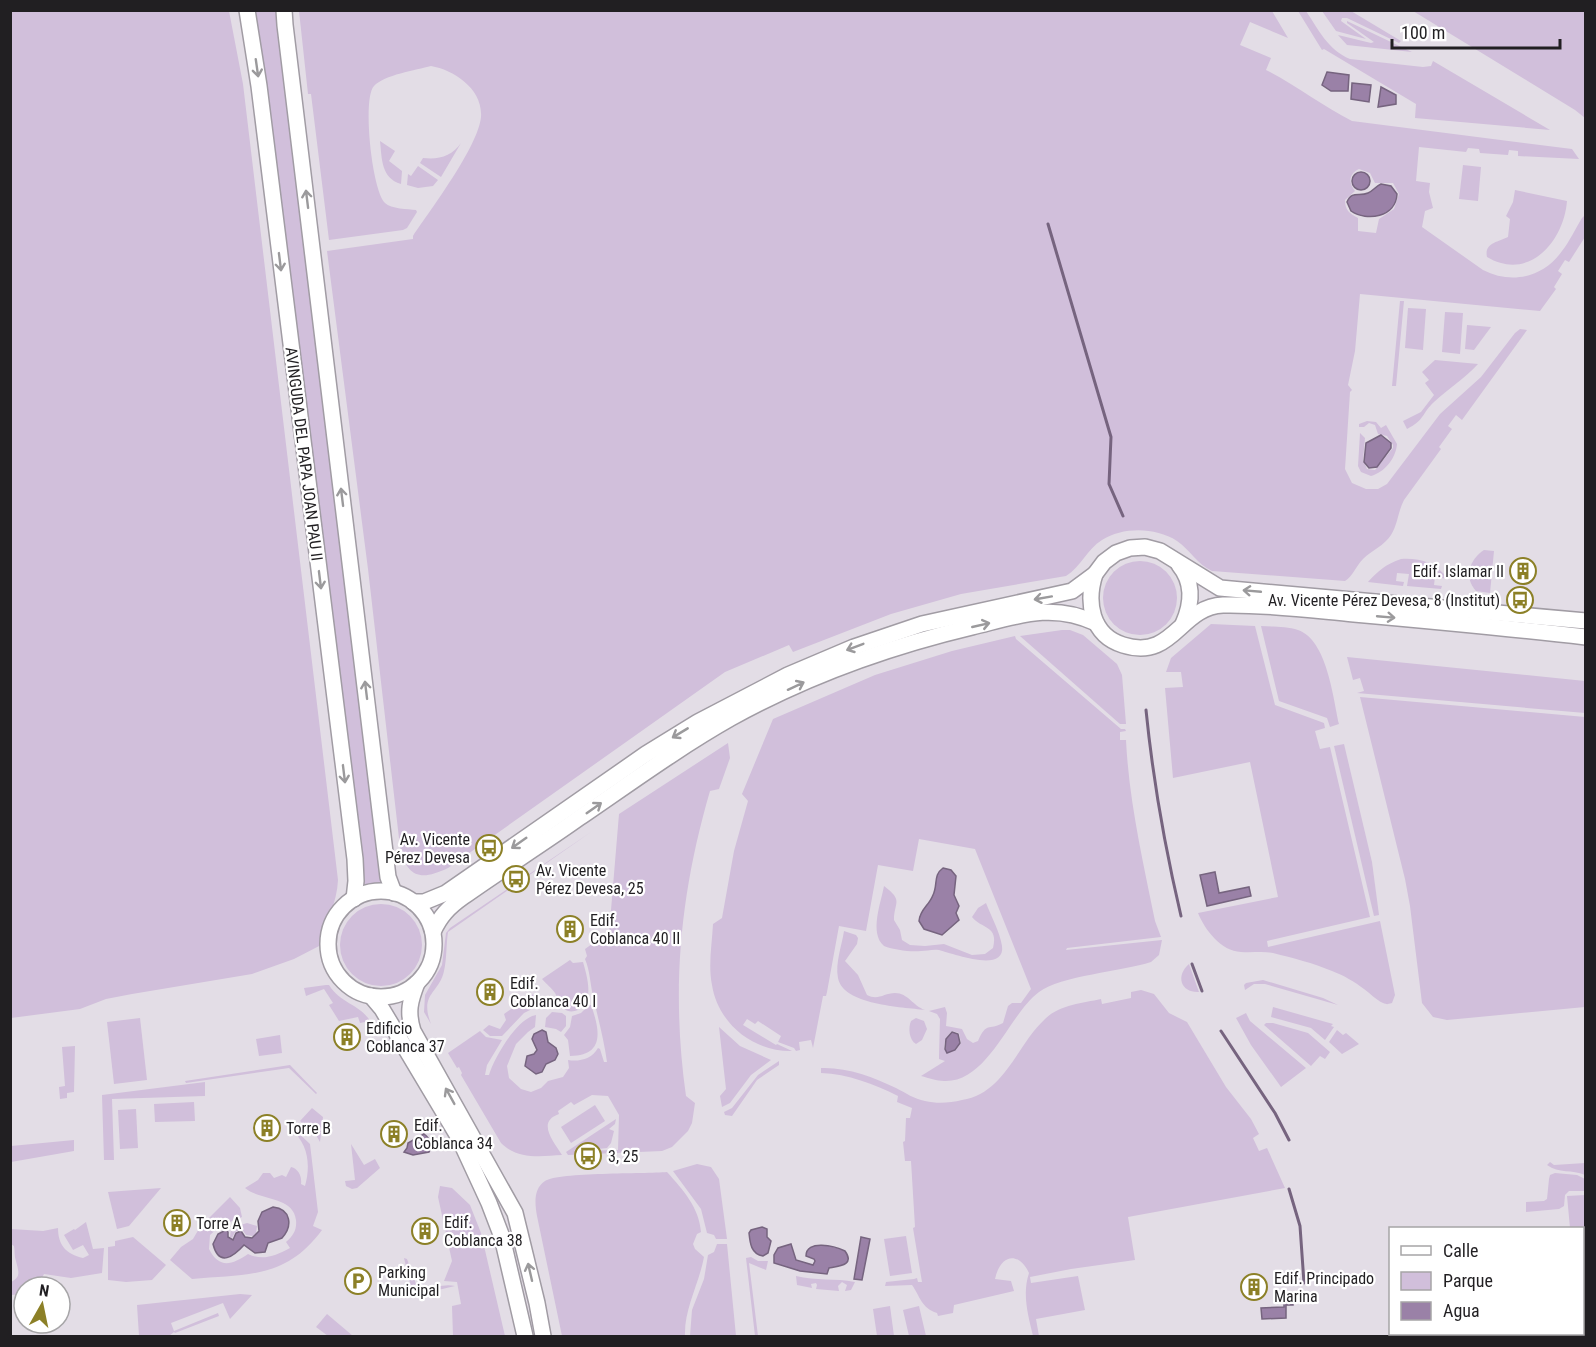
<svg xmlns="http://www.w3.org/2000/svg" width="1596" height="1347" viewBox="0 0 1596 1347" font-family="'Roboto Condensed',sans-serif">
<style>
.green{fill:#d1bfdb;fill-rule:evenodd}
.water{fill:#9a81a7;stroke:#76647f;stroke-width:1.5}
.lines{fill:none;stroke-linecap:round;stroke-linejoin:round}
.stream{stroke:#76647f;stroke-width:3}
.secondary-casing{stroke:#a19ca4;stroke-width:18}
.secondary{stroke:#fff;stroke-width:15}
.oneway{stroke:#9b9a9c}
.labels{text-anchor:middle;dominant-baseline:central;stroke-width:4.5;stroke-linejoin:round;paint-order:stroke}
.street-label{font-size:16px;fill:#211f22;stroke:#fff}
.poi-label{font-size:16px;fill:#211f22;stroke:#fff;text-anchor:start}
</style>
<rect width="100%" height="100%" fill="#e3dde6"/>
<g class="green">
<path d="M11 10 229 11 243 84 338 880C337 903 326 921 323 944L294 959 252 974 132 994 106 999 80 1009 11 1018Z"/>
<path d="M254 11H277L381 886 361 888 363 875 258 27Z"/>
<path d="M299 11H1272L1288 38 1250 22 1240 45 1271 58 1266 70C1296 85 1322 106 1352 121L1572 149 1579 159 1518 156V151L1509 150 1508 155 1480 153 1479 149 1468 148 1466 152 1419 147 1416 181 1430 183 1429 192 1433 208 1425 211 1422 227 1483 270C1512 285 1544 277 1562 251 1570 241 1575 229 1582 218L1585 215V237L1569 262 1565 260 1558 271 1562 274 1554 287 1556 289 1540 311 1360 294 1355 351 1348 385 1352 390 1350 392 1345 469 1352 483 1366 489H1378L1387 484 1440 414 1481 377 1515 333 1520 329 1527 330 1462 420 1456 415 1448 426 1452 429 1439 447 1441 449 1404 500C1398 511 1398 524 1391 535 1385 545 1371 551 1363 559 1356 566 1353 576 1345 581L1212 571C1197 564 1190 550 1177 541 1155 527 1123 527 1102 540 1087 549 1081 567 1066 576L961 594 891 614 793 652 789 645 725 672 448 868C421 881 407 878 400 847L368 569 327 251 413 239V236C431 209 478 147 481 117 483 89 454 70 431 66 416 70 384 75 374 86 362 98 372 191 385 203 391 209 408 209 416 210L417 212 407 228 403 230 329 240 311 94H308ZM1359 169 1370 173 1375 183H1393L1399 194 1394 209 1379 219 1376 233 1358 231V218C1349 213 1345 210 1345 200L1355 191C1348 182 1349 174 1359 169Z"/>
<path d="M1298 11H1306C1318 29 1328 50 1350 59L1423 67 1431 66 1433 61 1550 130 1415 118 1416 104 1324 49 1322 50Z"/>
<path d="M1322 11H1351L1401 41 1399 43 1347 18H1342L1341 21 1366 39 1336 31Z"/>
<path d="M1413 11H1585V118L1575 110Z"/>
<path d="M1347 21 1349 22 1412 52 1347 45 1338 35 1371 43 1374 42 1347 23Z"/>
<path d="M380 141 395 151 389 161 402 171 401 184C381 178 382 159 380 141Z"/>
<path d="M461 143 441 177 420 163 423 158C439 160 452 156 461 143Z"/>
<path d="M1463 165 1481 167 1478 201 1459 199Z"/>
<path d="M418 166 438 180 433 186 418 188 407 185 408 174 411 176Z"/>
<path d="M1515 190 1567 201C1564 241 1529 282 1487 257 1484 243 1498 242 1508 237L1510 219 1506 216 1513 202Z"/>
<path d="M1400 301H1404L1396 386H1392Z"/>
<path d="M1408 308 1426 309 1423 350 1405 348Z"/>
<path d="M1445 312 1463 313 1460 354 1442 352Z"/>
<path d="M1467 325 1491 327 1474 350 1465 349Z"/>
<path d="M1435 360 1478 364C1464 379 1448 389 1434 402 1422 413 1425 420 1407 429L1403 421 1421 412 1434 395 1425 383 1429 380 1422 372Z"/>
<path d="M1367 421 1376 422 1381 428 1386 425 1397 444C1396 458 1385 472 1371 476L1361 472 1358 466 1360 433 1365 438 1363 460 1367 469 1375 470 1393 448V445L1387 436 1378 434 1375 425 1369 423 1364 427H1359V424Z"/>
<path d="M1484 550 1494 551 1490 593 1476 591C1463 577 1470 559 1484 550Z"/>
<path d="M1401 559C1420 558 1435 562 1448 579L1435 577 1434 585 1442 586 1441 589 1407 586 1409 574 1397 573 1396 581 1404 582 1403 586 1368 582C1378 571 1386 564 1401 559Z"/>
<circle cx="1140" cy="598" r="37"/>
<path d="M1211 624 1255 626 1275 705 1324 723 1325 728 1315 731 1320 749 1330 747 1370 917 1267 941 1268 947 1380 921 1395 995 1392 1003C1387 1004 1388 1005 1383 1003 1376 1000 1370 993 1364 989 1355 982 1343 975 1332 971 1313 963 1293 958 1273 953 1262 951 1252 953 1241 952 1221 951 1205 930 1198 913L1278 897 1250 762 1173 778 1165 688 1183 687 1181 672H1166L1171 658Z"/>
<path d="M1261 626C1273 627 1287 626 1298 630 1327 640 1333 697 1339 724L1330 727 1327 718 1279 701Z"/>
<path d="M1062 630H1070L1083 635 1117 664 1122 675 1126 724H1120L1020 636Z"/>
<path d="M1015 636 1016 639 1121 729H1125L1126 731 1120 732V740H1126C1129 802 1143 861 1155 921L1161 937 1067 948 1066 950 1162 940 1159 955 1151 962C1123 971 1060 976 1039 992 1009 1014 988 1083 944 1081 937 1081 929 1078 921 1076L945 1061 939 1059V1056L940 1019 937 1014 929 1011 945 1007 947 1013 946 1026 962 1029 967 1039 973 1043 978 1041C987 1021 988 1031 1003 1023L1008 1006 1012 1003H1021L1031 989 975 849 919 839 913 871 878 865 866 931 839 926 827 992 826 996H823L813 1048 811 1040 799 1042 800 1050 796 1051 794 1048 778 1042 781 1036 758 1021 755 1024 747 1019 743 1025 776 1045 777 1044 792 1051C754 1052 718 1024 712 985 708 965 712 944 713 924L722 918 734 851 748 801 742 794 773 719 875 675 952 651ZM952 1031 959 1033 961 1043 956 1050 947 1053C941 1047 946 1037 952 1031Z"/>
<path d="M1347 657 1585 681V713L1357 693 1364 691 1360 678 1353 680Z"/>
<path d="M1360 697 1585 717V1007L1447 1020 1433 1017 1422 1003 1410 906 1405 879Z"/>
<path d="M728 743 730 758 719 789 710 791C680 894 671 990 686 1096L695 1103 692 1123 688 1131 672 1147 662 1151 568 1155 566 1152 616 1119 615 1124 609 1129 614 1131 611 1143 607 1148 589 1150 578 1148 574 1151 618 1150 619 1115 608 1096 592 1095 574 1105 571 1102 558 1111 559 1114C536 1122 554 1142 562 1155 541 1156 518 1160 501 1143L461 1075 462 1073 459 1067 457 1068 448 1053 480 1031 486 1037 502 1040 487 1065 485 1075H489C494 1058 517 1018 536 1015L535 1027 528 1032 516 1044 507 1066 509 1078 521 1089 531 1092 541 1088 548 1081 563 1077 569 1068 568 1060C579 1062 592 1059 598 1048L600 1049 604 1062H607C604 1040 598 1018 593 996 590 983 590 971 585 959L587 956 585 949 606 934H609L619 814Z"/>
<path d="M1344 744 1372 862 1379 915 1374 916 1334 746Z"/>
<path d="M591 832 448 932C446 945 447 958 444 971 439 994 419 993 431 1024L424 1012 425 995 442 965 446 933 450 928Z"/>
<path d="M884 886C904 901 894 902 894 920L900 930 902 940 910 945 925 946 944 944 972 955 985 954 993 948C999 925 981 929 972 917L978 908 986 903C991 916 1000 932 1002 946 1006 974 951 953 939 950 932 949 927 951 921 951 910 952 894 950 884 946 869 933 881 903 884 886Z"/>
<circle cx="381" cy="945" r="41"/>
<path d="M844 931 856 935 858 938 857 944 845 961 858 975 867 995C878 1001 884 993 895 993 908 993 913 1006 925 1010 902 1007 843 1005 838 978 835 963 842 945 844 931Z"/>
<path d="M570 960 573 963 583 962C587 976 595 1002 578 1010 573 1012 568 1012 564 1009 557 1005 559 999 555 993 552 988 546 984 542 979Z"/>
<path d="M1189 964 1199 992C1181 993 1175 976 1189 964Z"/>
<path d="M1263 980 1323 998 1338 1005 1265 984H1254L1245 990 1244 985 1246 983Z"/>
<path d="M326 985H329C341 1004 360 1004 370 1021L360 1023 358 1017 339 1021 329 1005 333 1003 324 989 306 996 304 988Z"/>
<path d="M1141 990 1154 994 1169 1013 1187 1022 1226 1087 1251 1119 1259 1134 1253 1138 1259 1151 1267 1148 1285 1188 1128 1217 1135 1260 1071 1269 1030 1277 1031 1283 1078 1276 1085 1310 1036 1319 1039 1336H1033C1028 1315 1022 1294 1029 1273 1018 1250 1000 1255 995 1279L1011 1281 1014 1291 954 1305 953 1313 938 1316 937 1313C921 1308 920 1296 912 1285L885 1286 886 1282 914 1279 917 1278 918 1282H922L913 1228 915 1227 911 1161H905L903 1142 905 1141 906 1118H910L912 1108 897 1102 898 1096C874 1084 848 1074 821 1073V1068C847 1067 873 1077 896 1088 906 1093 914 1099 925 1101 937 1104 950 1103 962 1100 1005 1093 1016 1046 1045 1019 1059 1005 1083 1003 1101 999L1102 1004 1131 998V992Z"/>
<path d="M532 994 537 999 538 1006 524 1013 502 1036H490L483 1030 489 1025 500 1029 506 1020 504 1014Z"/>
<path d="M589 1005H591C600 1030 605 1056 570 1056L568 1040 564 1035 570 1027 572 1016 581 1013Z"/>
<path d="M1273 1007 1333 1024 1331 1026 1334 1027 1325 1040 1311 1028 1271 1017Z"/>
<path d="M552 1012 562 1013 566 1016V1026L561 1032 556 1029 545 1027 546 1018Z"/>
<path d="M1246 1013 1250 1021 1306 1068 1281 1087 1251 1045 1236 1018Z"/>
<path d="M140 1018 147 1080 114 1084 107 1022Z"/>
<path d="M916 1018 924 1021 927 1029 922 1040 916 1044C909 1040 908 1028 911 1021Z"/>
<path d="M1266 1023H1273L1308 1033 1330 1052 1325 1059 1320 1056 1311 1066 1264 1025Z"/>
<path d="M719 1027 740 1046 771 1060 751 1075 730 1103 722 1107 720 1096 726 1089Z"/>
<path d="M1337 1030 1343 1035 1346 1033 1359 1044 1342 1054 1329 1042Z"/>
<path d="M280 1035 282 1053 259 1056 256 1039Z"/>
<path d="M75 1046 74 1092 67 1093V1098L60 1099 59 1087 65 1086 62 1047Z"/>
<path d="M779 1061V1065L757 1080 732 1116 725 1115 724 1112 732 1108 758 1075Z"/>
<path d="M290 1065 317 1093 316 1094 289 1068 186 1083 185 1081Z"/>
<path d="M205 1082V1096L112 1099 114 1160H104L102 1095Z"/>
<path d="M194 1102 195 1121 155 1122 154 1104Z"/>
<path d="M595 1105 605 1121 571 1143 561 1127Z"/>
<path d="M312 1108 323 1117 320 1142 316 1135 300 1121Z"/>
<path d="M136 1109 138 1148 120 1149 118 1110Z"/>
<path d="M292 1127 310 1144 318 1212 313 1226 322 1230C286 1279 247 1274 192 1279L170 1260 181 1247 193 1239 200 1227 230 1197 240 1208 242 1217 220 1226 210 1235 209 1249C219 1269 232 1265 248 1254 263 1261 275 1256 290 1248L286 1242C293 1236 297 1230 296 1220 293 1196 260 1201 245 1188L258 1180 263 1173H270L274 1178 282 1175 286 1177 291 1167C299 1169 302 1177 301 1184L305 1186C311 1164 308 1144 291 1129Z"/>
<path d="M74 1140V1151L11 1162V1146Z"/>
<path d="M351 1144 364 1165 375 1159 380 1168 357 1188 352 1189 346 1186 345 1181 355 1180Z"/>
<path d="M1550 1162 1554 1165 1585 1163V1175C1572 1169 1559 1174 1547 1165Z"/>
<path d="M697 1164 711 1167 719 1179 727 1239H716L714 1235 707 1233 701 1209 673 1171Z"/>
<path d="M667 1172C683 1190 699 1207 701 1232L697 1234 693 1244 695 1249 704 1257C699 1284 684 1309 685 1336H562L537 1216C535 1204 533 1189 545 1181 559 1172 645 1174 667 1172Z"/>
<path d="M1555 1173 1577 1175 1585 1179V1191H1569L1565 1195 1564 1206 1559 1209 1526 1212V1202L1544 1201 1547 1199 1549 1179 1550 1175Z"/>
<path d="M440 1186 452 1188 470 1205 481 1233 505 1336H453L452 1306 461 1304 457 1282 444 1281 452 1261 438 1197Z"/>
<path d="M161 1188 129 1226 117 1229 108 1192Z"/>
<path d="M1585 1195V1229L1570 1228 1567 1196Z"/>
<path d="M86 1222 93 1249 104 1248 102 1273 71 1278 44 1274 37 1287H24V1294L11 1295V1282C22 1277 18 1270 16 1261 14 1256 15 1251 14 1246L11 1244V1229L43 1231 58 1228C58 1245 66 1254 83 1258L89 1255 83 1245 73 1250 64 1235 74 1229 75 1230Z"/>
<path d="M247 1223 257 1226 256 1233 253 1236 246 1235 242 1229 235 1232 232 1238 230 1237 231 1228Z"/>
<path d="M906 1236 912 1273 890 1276 884 1239Z"/>
<path d="M133 1237 166 1265 152 1280 126 1282 108 1280V1247L115 1246V1241Z"/>
<path d="M717 1244H727L736 1336H690L692 1310 704 1279 708 1255 714 1252Z"/>
<path d="M751 1257 758 1261H768L766 1270 749 1263 758 1336H755L746 1258Z"/>
<path d="M404 1258 407 1259 417 1287C430 1290 443 1283 455 1286L413 1296V1294L417 1292 415 1286 411 1287Z"/>
<path d="M796 1276C816 1281 835 1278 855 1282L851 1290 845 1291 847 1285 842 1282 838 1286 839 1291 816 1289 817 1285 816 1283 811 1284 812 1288 797 1285Z"/>
<path d="M240 1294 252 1295 230 1319 223 1303 171 1323 174 1331 218 1313 219 1316 175 1333 174 1332 169 1336H139L137 1305Z"/>
<path d="M890 1306 894 1336H877L873 1309Z"/>
<path d="M919 1306 926 1336H909L903 1310Z"/>
<path d="M327 1314 353 1336H328L316 1327Z"/>
</g>
<g class="water">
<path d="M1327 72 1349 75 1348 91H1331L1322 85Z"/>
<path d="M1352 83 1371 85 1369 102 1351 99Z"/>
<path d="M1381 87 1396 95V104L1378 107Z"/>
<circle cx="1361" cy="181" r="9"/>
<path d="M1381 184 1391 186 1397 194C1396 217 1367 222 1351 211L1347 202C1352 190 1359 197 1368 193 1373 191 1376 186 1381 184Z"/>
<path d="M1381 435 1391 443V448L1377 467 1369 468 1364 462 1366 443Z"/>
<path d="M943 868 951 870 956 876 954 895 959 906 956 913 959 920 942 935 924 929 919 921C920 909 929 906 933 895 938 885 933 875 943 868Z"/>
<path d="M1215 872 1219 893 1249 887 1251 896 1207 906 1200 875Z"/>
<path d="M542 1030 546 1032 548 1042 556 1048 558 1054 555 1060 546 1064 542 1072 536 1074 525 1066 527 1056 534 1054 537 1050 532 1039 534 1034Z"/>
<path d="M952 1032 958 1034 960 1043 955 1050 947 1053 945 1049 946 1039Z"/>
<path d="M424 1134C430 1138 433 1146 429 1152L413 1155 404 1152 407 1148 408 1143Z"/>
<path d="M273 1207C291 1209 293 1226 282 1238L268 1243 265 1252 255 1253 244 1245C234 1256 219 1268 213 1244L218 1234 226 1230 228 1232V1237L233 1240 236 1233 241 1231 245 1237 252 1238 259 1231 258 1221 262 1212Z"/>
<path d="M762 1227 767 1229V1237L771 1241 768 1253 763 1256C751 1254 750 1243 749 1233L751 1230Z"/>
<path d="M861 1237 870 1239 862 1280 854 1279Z"/>
<path d="M791 1244 796 1260 813 1265 815 1261 814 1259 806 1256C806 1239 835 1246 845 1251 855 1265 840 1266 829 1268L827 1274 800 1271 774 1263V1255L778 1248Z"/>
<path d="M1292 1296 1293 1305H1286V1318L1262 1319 1261 1308 1284 1307V1297Z"/>
</g>
<g class="lines">
<g class="stream">
<path d="M1048 224 1111 437 1109 484 1123 516"/>
<path d="M1146 710C1153 780 1165 848 1181 916"/>
<path d="M1192 964 1202 991"/>
<path d="M1221 1031 1275 1113 1289 1140"/>
<path d="M1289 1189 1300 1226 1304 1283"/>
</g>
<defs>
<g id="secondary">
<path d="M247 10 259 86 355 859 356 881 354 899"/>
<path d="M284 10 285 25 388 877 394 893"/>
<path d="M1179 565C1194 583 1192 604 1183 624"/>
<path d="M1095 574C1086 602 1091 635 1123 645 1174 661 1179 607 1223 605 1266 604 1311 610 1354 614 1432 621 1509 628 1586 637"/>
<circle cx="381" cy="944" r="53"/>
<path d="M413 902H424L446 893 646 754 698 722 788 675 854 647 922 624 1072 591 1095 574 1104 562 1116 553 1130 548 1145 547 1160 551 1220 588 1586 621"/>
<path d="M433 932C440 916 449 907 463 897 501 870 541 845 579 818 629 784 678 748 731 718 807 676 888 647 972 627 1017 616 1052 602 1096 623"/>
<path d="M417 983C410 1001 407 1012 413 1031L515 1213 537 1303 543 1336"/>
<path d="M371 996 382 1009 459 1138 489 1203 502 1237 525 1336"/>
</g>
</defs>
<use href="#secondary" class="secondary-casing"/>
<use href="#secondary" class="secondary"/>
</g>
<defs><path id="oneway-shaft" d="M-6 0H5M1.5-3L5.5 0L1.5 3" fill="none" stroke-width="1.6" stroke-linecap="round" stroke-linejoin="round" transform="scale(1.5)"/></defs>
<g class="oneway">
<use href="#oneway-shaft" transform="translate(257 68) rotate(82)"/>
<use href="#oneway-shaft" transform="translate(307 199) rotate(-97)"/>
<use href="#oneway-shaft" transform="translate(280 262) rotate(83)"/>
<use href="#oneway-shaft" transform="translate(342 497) rotate(-97)"/>
<use href="#oneway-shaft" transform="translate(320 580) rotate(83)"/>
<use href="#oneway-shaft" transform="translate(1252 591) rotate(-175)"/>
<use href="#oneway-shaft" transform="translate(1043 598) rotate(170)"/>
<use href="#oneway-shaft" transform="translate(1386 617) rotate(5)"/>
<use href="#oneway-shaft" transform="translate(981 625) rotate(-13)"/>
<use href="#oneway-shaft" transform="translate(855 647) rotate(159)"/>
<use href="#oneway-shaft" transform="translate(796 686) rotate(-25)"/>
<use href="#oneway-shaft" transform="translate(366 690) rotate(-97)"/>
<use href="#oneway-shaft" transform="translate(680 733) rotate(149)"/>
<use href="#oneway-shaft" transform="translate(344 774) rotate(83)"/>
<use href="#oneway-shaft" transform="translate(594 808) rotate(-35)"/>
<use href="#oneway-shaft" transform="translate(519 843) rotate(145)"/>
<use href="#oneway-shaft" transform="translate(450 1096) rotate(-119)"/>
<use href="#oneway-shaft" transform="translate(530 1272) rotate(-103)"/>
</g>
<defs>
<symbol id="building-ring" viewBox="-11 -11 22 22"><circle r="9.5" fill="#fff" stroke="#8c8027" stroke-width="1.5"/><path d="M-4-6H4V6H1V3H-1V6H-4ZM-2.5-4.3h1.7v1.8h-1.7ZM.8-4.3h1.7v1.8H.8ZM-2.5-1h1.7V.8h-1.7ZM.8-1h1.7V.8H.8Z" fill="#8c8027"/></symbol>
<symbol id="bus-ring" viewBox="-11 -11 22 22"><circle r="9.5" fill="#fff" stroke="#8c8027" stroke-width="1.5"/><path d="M-5-6H5V4H4V6H2V4H-2V6H-4V4H-5ZM-3.5-4V0h7V-4ZM-3.5 1.2v1.5H-2V1.2ZM2 1.2v1.5H3.5V1.2Z" fill="#8c8027"/></symbol>
<symbol id="parking-ring" viewBox="-11 -11 22 22"><circle r="9.5" fill="#fff" stroke="#8c8027" stroke-width="1.5"/><path d="M-3.5-5.5H1a3.5 3.5 0 0 1 0 7H-1V5.5H-3.5ZM-1-3.4V-.6H.8a1.4 1.4 0 0 0 0-2.8Z" fill="#8c8027"/></symbol>
</defs>
<g fill-rule="evenodd">
<use href="#building-ring" x="1508" y="556" width="30" height="30"/>
<use href="#bus-ring" x="1505" y="585" width="30" height="30"/>
<use href="#bus-ring" x="474" y="833" width="30" height="30"/>
<use href="#bus-ring" x="501" y="864" width="30" height="30"/>
<use href="#building-ring" x="555" y="914" width="30" height="30"/>
<use href="#building-ring" x="475" y="977" width="30" height="30"/>
<use href="#building-ring" x="332" y="1022" width="30" height="30"/>
<use href="#building-ring" x="252" y="1113" width="30" height="30"/>
<use href="#building-ring" x="379" y="1119" width="30" height="30"/>
<use href="#bus-ring" x="573" y="1141" width="30" height="30"/>
<use href="#building-ring" x="162" y="1208" width="30" height="30"/>
<use href="#building-ring" x="410" y="1216" width="30" height="30"/>
<use href="#parking-ring" x="343" y="1266" width="30" height="30"/>
<use href="#building-ring" x="1239" y="1272" width="30" height="30"/>
</g>
<g class="labels">
<g class="street-label">
<text transform="translate(304 454) rotate(83)">AVINGUDA DEL PAPA JOAN PAU II</text>
</g>
<g class="poi-label">
<text x="1504" y="571" text-anchor="end">Edif. Islamar II</text>
<text x="1500" y="600" text-anchor="end">Av. Vicente Pérez Devesa, 8 (Institut)</text>
<text x="470" y="839" text-anchor="end">Av. Vicente<tspan x="470" dy="18">Pérez Devesa</tspan></text>
<text x="536" y="870">Av. Vicente<tspan x="536" dy="18">Pérez Devesa, 25</tspan></text>
<text x="590" y="920">Edif.<tspan x="590" dy="18">Coblanca 40 II</tspan></text>
<text x="510" y="983">Edif.<tspan x="510" dy="18">Coblanca 40 I</tspan></text>
<text x="366" y="1028">Edificio<tspan x="366" dy="18">Coblanca 37</tspan></text>
<text x="414" y="1125">Edif.<tspan x="414" dy="18">Coblanca 34</tspan></text>
<text x="286" y="1128">Torre B</text>
<text x="608" y="1156">3, 25</text>
<text x="444" y="1222">Edif.<tspan x="444" dy="18">Coblanca 38</tspan></text>
<text x="196" y="1223">Torre A</text>
<text x="378" y="1272">Parking<tspan x="378" dy="18">Municipal</tspan></text>
<text x="1274" y="1278">Edif. Principado<tspan x="1274" dy="18">Marina</tspan></text>
</g>
</g>
<rect width="1596" height="1347" fill="none" stroke="#211f22" stroke-width="24"/>
<rect x="1389" y="1227" width="195" height="108" fill="#ffffff" stroke="#a6a5a7" stroke-width="1.5"/>
<rect x="1401" y="1246" width="30" height="9" fill="#ffffff" stroke="#a6a5a7" stroke-width="1.5"/>
<text x="1443" y="1257" font-size="18" fill="#211f22">Calle</text>
<rect x="1401" y="1272" width="30" height="18" fill="#d1bfdb" stroke="#a6a5a7" stroke-width="1.5"/>
<text x="1443" y="1287" font-size="18" fill="#211f22">Parque</text>
<rect x="1401" y="1302" width="30" height="18" fill="#9a81a7" stroke="#a6a5a7" stroke-width="1.5"/>
<text x="1443" y="1317" font-size="18" fill="#211f22">Agua</text>
<g transform="translate(42 1305) rotate(9)"><circle r="28" fill="#ffffff" stroke="#a6a5a7" stroke-width="1.5"/>
<path d="M0-4.5L10 22L0 15L-10 22Z" fill="#8c8027"/>
<text y="-9" font-size="16" font-weight="bold" text-anchor="middle" fill="#211f22">N</text>
</g>
<path d="M1392 39v9h168v-9" fill="none" stroke="#211f22" stroke-width="3"/>
<text x="1401" y="39" font-size="18" fill="#211f22" stroke="#ffffff" stroke-width="4.5" paint-order="stroke">100 m</text>
</svg>
